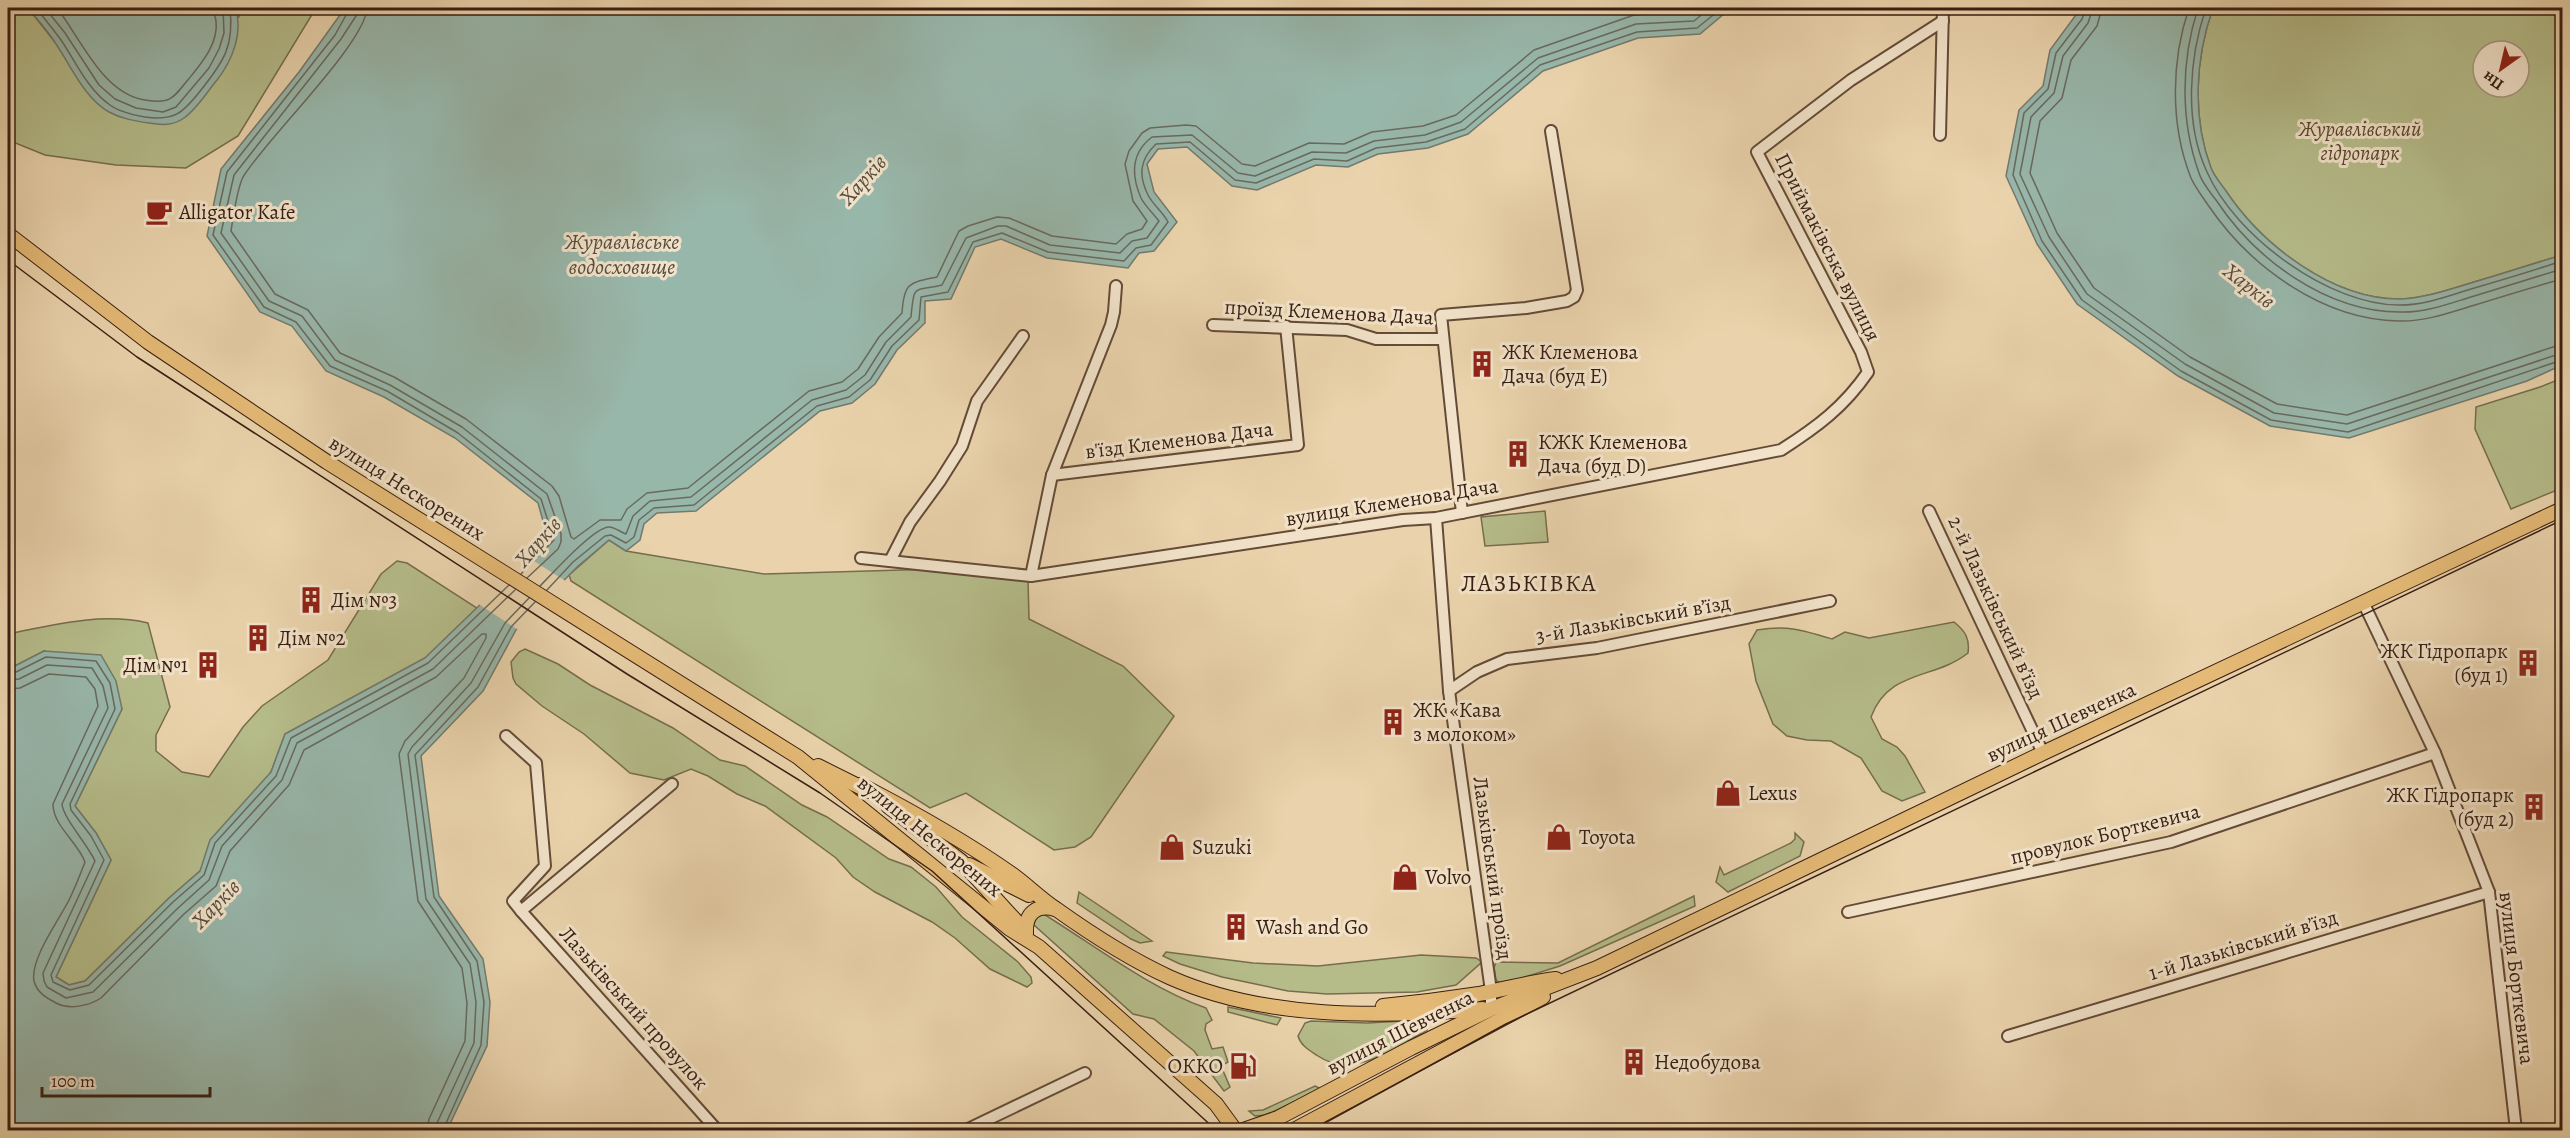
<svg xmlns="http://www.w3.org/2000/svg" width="2570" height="1138" viewBox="0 0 2570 1138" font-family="Alegreya,serif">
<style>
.green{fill:#b5bc8a;stroke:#766d4e;stroke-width:1.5;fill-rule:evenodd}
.water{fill:#98b7ab;stroke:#727a6d;stroke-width:1.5}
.pier{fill:#ead3ac}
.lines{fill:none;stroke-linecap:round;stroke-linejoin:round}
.shore{stroke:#686a5e;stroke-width:1.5}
.minor-casing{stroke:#644b38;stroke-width:14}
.major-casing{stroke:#381e11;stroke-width:16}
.minor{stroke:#f1e2c9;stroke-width:10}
.major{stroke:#e5ba76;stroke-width:14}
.tram{stroke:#381e11;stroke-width:1.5}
.labels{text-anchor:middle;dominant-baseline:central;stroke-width:6;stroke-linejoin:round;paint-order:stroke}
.park-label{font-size:21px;font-style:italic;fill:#57462f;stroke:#f1e2c9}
.poi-label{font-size:21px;fill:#381e11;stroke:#f1e2c9;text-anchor:start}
.street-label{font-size:21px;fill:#381e11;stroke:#f1e2c9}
.water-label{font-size:22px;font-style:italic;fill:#554c3f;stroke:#f1e2c9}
.quarter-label{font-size:24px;letter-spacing:1.5px;fill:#381e11;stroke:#f1e2c9}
</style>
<rect width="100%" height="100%" fill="#ead3ac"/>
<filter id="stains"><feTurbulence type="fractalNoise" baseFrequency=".00333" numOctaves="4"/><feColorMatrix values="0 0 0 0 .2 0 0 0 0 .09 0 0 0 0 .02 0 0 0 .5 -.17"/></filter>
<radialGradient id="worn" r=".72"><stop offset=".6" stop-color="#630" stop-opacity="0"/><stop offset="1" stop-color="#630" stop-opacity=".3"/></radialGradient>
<g class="green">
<path d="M8 8H28L54 41 239 17 235 8H316L238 136 186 168 116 165 45 155 8 140Z"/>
<path d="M2213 8H2562V255C2532 264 2502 274 2471 283 2448 290 2425 298 2401 299 2333 300 2262 245 2226 191 2221 184 2214 176 2211 168 2192 117 2195 59 2213 8ZM2483 51H2519V87H2483Z"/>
<path d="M2562 378V488L2511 509 2475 429 2476 407 2540 387Z"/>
<path d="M1545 511 1548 542 1485 546 1481 517Z"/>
<path d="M609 540 626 551 764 574 937 569 1028 579 1029 619 1123 666 1174 716 1091 837 1075 847 1054 850 966 793 930 808 571 581 569 575Z"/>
<path d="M397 561 407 563 477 608 425 658 285 734 271 772 200 871 169 898 85 981 69 985 56 977 111 860 96 833 75 806 122 709 44 651 13 667 8 666V634C52 625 102 612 148 623L170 707 156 735V751L182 772 209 777 243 727 262 706 328 660 381 574Z"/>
<path d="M1954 622C1965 631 1970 638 1968 653 1934 680 1889 669 1871 717L1882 739 1897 747 1905 756 1925 792 1902 801 1882 791 1861 758 1831 741 1807 740 1787 736 1773 724 1756 681 1749 644 1757 630C1788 625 1803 630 1832 639L1845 632 1869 638Z"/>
<path d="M525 649 558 664 590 685 673 728 720 760 745 766 802 805 827 817 889 859 911 867 936 887 962 917 1018 962 1031 977 1032 983 1027 987 990 969 955 938 932 922 875 892 853 877 836 858 765 806 737 794 708 776 691 769 664 780 630 773 584 734 542 706 516 684 513 678 511 662 519 652Z"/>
<path d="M1795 833 1804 842 1800 856 1728 892 1716 882 1720 867 1724 875 1791 843 1795 839Z"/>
<path d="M1079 892 1152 941 1140 943 1131 939 1077 903Z"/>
<path d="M1694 896 1695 906 1560 966 1502 984 1496 980 1494 968 1496 962 1558 963Z"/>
<path d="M1042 913C1094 945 1149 988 1206 1008L1212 1020 1206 1024 1205 1030 1212 1049 1223 1047 1228 1062 1221 1066 1230 1087 1224 1091 1194 1051 1154 1019 1133 1014 1034 925 1032 921Z"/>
<path d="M1166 952 1253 963 1318 966 1421 955 1476 958 1482 962 1456 985 1417 992 1327 994 1288 991 1222 977 1180 964 1163 956Z"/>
<path d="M1228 1007 1281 1018 1277 1025 1228 1012Z"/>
<path d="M1423 1020 1427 1030C1395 1048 1353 1080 1318 1056 1309 1050 1301 1046 1298 1036L1305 1023 1311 1021 1367 1023Z"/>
<path d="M1315 1086 1321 1089 1266 1115 1255 1116 1249 1111 1263 1110Z"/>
</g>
<g class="water">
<path d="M28 8H235C244 32 232 61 217 80 207 92 197 109 184 118 173 126 161 125 149 123 135 121 122 119 109 112 85 99 71 66 56 44 48 31 37 19 28 8Z"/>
<path d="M345 8H1731L1700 34 1638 38 1543 71 1468 134 1428 148 1378 154 1348 167 1316 165 1257 190 1232 186 1187 147 1158 149 1147 164 1154 192 1177 222 1154 251 1139 253 1128 268 1047 258 1001 239 975 247 951 299 925 301V323L897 350 875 384 852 403 820 411 696 511 657 513 644 524 640 540 626 551 609 540 577 567 516 630 483 691 421 756 439 896 483 959 490 1002 487 1046 447 1130H8V666L13 667 44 651 101 655 116 681 122 709 75 806 96 833 111 860 56 977 69 985 85 981 169 898 200 871 210 840 271 772 285 734 425 658 548 539 538 503 455 438 384 397 326 371 292 326 260 312 207 236 221 169 299 72Z"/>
<path d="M2081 8H2213C2195 59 2192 117 2211 168 2214 176 2221 184 2226 191 2262 245 2333 300 2401 299 2425 298 2448 290 2471 283 2502 274 2532 264 2562 255V365L2527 381 2349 438 2270 426 2178 376 2077 304 2037 244 2006 176 2019 110 2043 86 2050 50Z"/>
</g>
<path class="pier" d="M526 556 567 582 520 631 477 603Z"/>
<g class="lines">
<g class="shore">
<path d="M36 8C44 18 53 29 61 40 76 62 88 90 110 105 119 112 134 115 145 117 175 121 183 113 201 90 225 60 234 45 230 8"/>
<path d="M45 8 65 33 99 85 115 99 136 108 163 112 176 107 209 68 219 49 224 33 223 8"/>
<path d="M57 8C81 39 103 94 145 100 169 104 172 100 187 81 200 65 219 44 216 21 215 16 214 12 213 8"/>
<path d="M350 8 335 35 227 172 213 235 264 307 296 322 330 366 387 391 458 433 541 499 554 540 521 574"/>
<path d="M357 8 356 16 341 39 234 175 221 233 269 301 302 316 335 360 390 385 462 427 547 494 561 534V542L558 549 527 578"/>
<path d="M367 8C365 44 266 139 243 177 237 189 233 218 231 231L275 294 308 310 340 353 394 377 466 419 552 486 559 496 571 537 574 539 600 520H621L627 509 647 493 688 488 809 391 842 382 858 369 879 337 902 313C904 282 909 283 937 277L959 231 968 226 997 217 1009 218 1052 236 1116 244 1127 234 1142 229 1147 221 1133 201 1125 164 1129 151 1142 133 1150 128 1186 125 1196 126 1242 164 1255 166 1309 143 1344 144 1372 132 1423 126 1456 115 1534 50 1634 15 1690 12 1696 8"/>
<path d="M2086 8 2082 19 2056 53 2048 89 2024 113 2013 175 2042 241 2082 300 2181 371 2271 420 2348 432 2562 360"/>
<path d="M2093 8 2088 23 2063 56 2054 93 2031 117 2020 174 2049 237 2087 294 2185 364 2274 413 2347 424 2562 353"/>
<path d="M2102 8 2097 26 2071 60 2062 98 2040 121 2030 173 2057 233 2094 288 2190 357 2277 404 2347 415 2562 344"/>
<path d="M2189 8C2171 61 2170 125 2191 178 2195 187 2202 196 2208 205 2250 267 2323 320 2399 321 2425 322 2451 312 2475 305 2504 296 2533 287 2562 279"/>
<path d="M2198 8C2181 61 2180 120 2199 173 2202 183 2210 192 2216 200 2255 259 2326 312 2400 312 2424 313 2448 304 2471 297 2501 288 2532 278 2562 269"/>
<path d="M2206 8C2189 58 2184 123 2207 172 2235 236 2330 306 2400 305 2425 305 2448 296 2471 289 2502 280 2532 271 2562 261"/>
<path d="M540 586C552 574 594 527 609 527 615 527 620 532 626 534L633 516 650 501 691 497 812 400 846 390 865 375 886 342 911 317C914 283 913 292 942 285L966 238 998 226H1006L1050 245 1120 253 1132 241 1147 238 1159 221C1153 213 1145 206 1141 198 1131 175 1131 153 1152 137L1192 135 1238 173 1255 176 1312 152 1346 153 1374 141 1425 135 1461 122 1538 58 1636 24 1694 21 1710 8"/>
<path d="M547 590 573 562 605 536 611 535 626 543 634 537 639 520 654 508 694 505 817 406 849 397 870 380 892 346 919 320 921 297 948 292 973 242 1002 233 1048 252 1124 261 1136 248 1151 245 1168 222C1163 212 1153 205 1148 195 1138 175 1140 159 1156 144L1190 142 1235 180 1256 183 1314 159 1347 161 1376 148 1426 142 1465 129 1540 65 1637 32 1697 28 1722 8"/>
<path d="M8 672H16L46 657 96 661 110 683 115 709 70 804 71 810 91 836 104 860 51 975 53 982 70 990 89 985 173 902 204 875 215 843 276 776 291 738 428 663 509 585"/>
<path d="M8 680 19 679 47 665 92 668 103 686 108 708 62 804C63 818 88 845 95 861L43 973 44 981 47 987 66 998 93 992 178 908 209 880 222 846 282 780 297 743 433 669 515 590"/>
<path d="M8 689 20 688 49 674 86 677 95 689 98 706 53 804C53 826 78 842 85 862 80 875 75 888 69 900 59 920 30 959 34 981 37 993 47 998 56 1003 69 1010 89 1006 101 998L184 914 216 886 230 851 289 785 304 750 436 677 482 634H486V638L464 678 405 741 399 754 418 901 462 968 467 1003 465 1041 429 1119 427 1130"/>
<path d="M436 1130 437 1123 474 1043 476 1002 470 964 426 899 408 754 412 747 471 683 505 623 529 598"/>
<path d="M443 1130 481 1045 484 1002 477 961 434 897 415 755 478 687 511 627 535 602"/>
</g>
<defs>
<g id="minor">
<path d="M1940 135 1943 8"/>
<path d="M1213 325 1347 330 1376 339H1443"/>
<path d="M1052 475 1298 445 1286 326"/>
<path d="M1929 511 2043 753"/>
<path d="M1462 513 1441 315 1526 308 1567 301 1574 297 1577 290 1551 131"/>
<path d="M1436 518 1449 691 1491 991V1009"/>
<path d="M861 558 1031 576 1403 520 1436 518 1781 450C1817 427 1844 407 1868 372L1861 352 1757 152 1851 80 1943 21"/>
<path d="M890 561 910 522 940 481 962 446 977 401 1023 336"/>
<path d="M1031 576 1052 475 1111 325 1114 312 1116 286"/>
<path d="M2364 604 2435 753 2489 892 2516 1130"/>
<path d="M1449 691 1477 672 1507 659 1597 648 1830 601"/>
<path d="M506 736 536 763 545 866 513 901 521 911"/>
<path d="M672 784 521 911 717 1130"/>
<path d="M1848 912 2171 842 2435 753"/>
<path d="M2008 1036 2489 892"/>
<path d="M966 1130 1085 1073"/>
</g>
<g id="major">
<path d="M8 234 148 342 327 462 798 757 1010 929 1039 947 1216 1104 1235 1130"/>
<path d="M818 766 868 791"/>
<path d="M861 785C913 812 965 841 1013 875 1028 886 1041 899 1056 909 1091 934 1130 959 1169 977 1265 1020 1380 1017 1483 1009"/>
<path d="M888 806 961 861 1026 932"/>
<path d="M969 865 1029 895"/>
<path d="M1026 933C1025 913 1037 904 1055 909"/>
<path d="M1383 1006C1415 1003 1447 999 1479 994 1505 989 1530 982 1556 979"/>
<path d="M1243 1130 1278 1118 1411 1048 1491 1009 1597 968 2043 753 2562 509"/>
<path d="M1294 1130 1543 997"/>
</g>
</defs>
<use href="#minor" class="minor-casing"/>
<use href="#major" class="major-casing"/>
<use href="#minor" class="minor"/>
<use href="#major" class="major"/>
<g class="tram">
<path d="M8 260 137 357 627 674 820 793 932 871 1216 1130"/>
<path d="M1312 1130 1506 1024 2562 520"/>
</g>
</g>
<defs>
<symbol id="cafe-bare" viewBox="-9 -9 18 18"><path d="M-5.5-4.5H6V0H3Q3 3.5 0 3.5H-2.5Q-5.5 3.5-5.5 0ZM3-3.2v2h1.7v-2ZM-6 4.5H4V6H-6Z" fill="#8f2418" stroke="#f1e2c9" stroke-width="2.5" paint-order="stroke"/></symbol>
<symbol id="building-bare" viewBox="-9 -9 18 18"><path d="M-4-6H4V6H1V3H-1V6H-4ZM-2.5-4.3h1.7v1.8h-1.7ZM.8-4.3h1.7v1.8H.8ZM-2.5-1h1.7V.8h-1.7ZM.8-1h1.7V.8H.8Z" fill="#8f2418" stroke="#f1e2c9" stroke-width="2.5" paint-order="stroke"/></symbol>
<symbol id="shop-bare" viewBox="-9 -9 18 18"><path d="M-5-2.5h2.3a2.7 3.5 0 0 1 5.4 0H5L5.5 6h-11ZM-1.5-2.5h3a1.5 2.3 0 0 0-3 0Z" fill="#8f2418" stroke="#f1e2c9" stroke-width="2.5" paint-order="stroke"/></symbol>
<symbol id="fuel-bare" viewBox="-9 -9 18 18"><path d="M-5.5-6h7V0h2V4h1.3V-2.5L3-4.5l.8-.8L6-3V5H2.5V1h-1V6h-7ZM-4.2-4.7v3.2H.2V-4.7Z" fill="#8f2418" stroke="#f1e2c9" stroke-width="2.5" paint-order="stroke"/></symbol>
</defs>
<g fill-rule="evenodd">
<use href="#cafe-bare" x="140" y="193" width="38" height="38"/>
<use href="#building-bare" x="1463" y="345" width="38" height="38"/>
<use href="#building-bare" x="1499" y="435" width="38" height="38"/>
<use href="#building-bare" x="292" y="581" width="38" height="38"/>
<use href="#building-bare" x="239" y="619" width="38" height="38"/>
<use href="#building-bare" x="2509" y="644" width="38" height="38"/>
<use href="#building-bare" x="189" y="646" width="38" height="38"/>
<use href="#building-bare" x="1374" y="703" width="38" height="38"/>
<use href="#shop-bare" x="1709" y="774" width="38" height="38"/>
<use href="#building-bare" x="2515" y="788" width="38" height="38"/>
<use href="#shop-bare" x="1540" y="818" width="38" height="38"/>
<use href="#shop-bare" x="1153" y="828" width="38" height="38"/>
<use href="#shop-bare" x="1386" y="858" width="38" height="38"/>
<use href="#building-bare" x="1217" y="908" width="38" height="38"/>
<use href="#building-bare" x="1615" y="1043" width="38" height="38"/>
<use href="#fuel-bare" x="1224" y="1047" width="38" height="38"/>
</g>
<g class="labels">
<g class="park-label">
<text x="2360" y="129">Журавлівський<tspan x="2360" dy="24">гідропарк</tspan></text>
</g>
<g class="poi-label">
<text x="179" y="212">Alligator Kafe</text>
<text x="1502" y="352">ЖК Клеменова<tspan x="1502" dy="24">Дача (буд Е)</tspan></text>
<text x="1538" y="442">КЖК Клеменова<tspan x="1538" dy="24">Дача (буд D)</tspan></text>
<text x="331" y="600">Дім №3</text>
<text x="278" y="638">Дім №2</text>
<text x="2508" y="651" text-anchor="end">ЖК Гідропарк<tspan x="2508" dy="24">(буд 1)</tspan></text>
<text x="188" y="665" text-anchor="end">Дім №1</text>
<text x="1413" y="710">ЖК «Кава<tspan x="1413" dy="24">з молоком»</tspan></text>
<text x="1748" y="793">Lexus</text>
<text x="2514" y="795" text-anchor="end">ЖК Гідропарк<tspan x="2514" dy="24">(буд 2)</tspan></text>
<text x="1579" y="837">Toyota</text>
<text x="1192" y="847">Suzuki</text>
<text x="1425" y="877">Volvo</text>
<text x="1256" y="927">Wash and Go</text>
<text x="1654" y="1062">Недобудова</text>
<text x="1223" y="1066" text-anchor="end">ОККО</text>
</g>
<g class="street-label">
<text transform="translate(1828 247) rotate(63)">Приймаківська вулиця</text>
<text transform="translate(1329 312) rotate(3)">проїзд Клеменова Дача</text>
<text transform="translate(1179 440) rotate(-7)">в'їзд Клеменова Дача</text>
<text transform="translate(407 488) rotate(32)">вулиця Нескорених</text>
<text transform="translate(1392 502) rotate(-9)">вулиця Клеменова Дача</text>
<text transform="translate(1996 607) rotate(65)">2-й Лазьківський в’їзд</text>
<text transform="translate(1633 619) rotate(-10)">3-й Лазьківський в’їзд</text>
<text transform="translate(2061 722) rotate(-25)">вулиця Шевченка</text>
<text transform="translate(2105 834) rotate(-14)">провулок Борткевича</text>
<text transform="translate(930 836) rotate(39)">вулиця Нескорених</text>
<text transform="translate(1493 868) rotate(82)">Лазьківський проїзд</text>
<text transform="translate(2243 945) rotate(-17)">1-й Лазьківський в’їзд</text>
<text transform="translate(2517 978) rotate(83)">вулиця Борткевича</text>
<text transform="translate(634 1008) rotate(48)">Лазьківський провулок</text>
<text transform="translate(1400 1032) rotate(-27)">вулиця Шевченка</text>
</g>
<g class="water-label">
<text transform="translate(863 180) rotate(-48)">Харків</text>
<text x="622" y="242">Журавлівське<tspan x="622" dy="25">водосховище</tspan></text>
<text transform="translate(2249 286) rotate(38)">Харків</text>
<text transform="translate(538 542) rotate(-49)">Харків</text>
<text transform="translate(216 904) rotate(-46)">Харків</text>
</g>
<g class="quarter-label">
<text x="1529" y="583">ЛАЗЬКІВКА</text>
</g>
</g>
<rect width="2570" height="1138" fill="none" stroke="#ead3ac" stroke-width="30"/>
<rect x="9" y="9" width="2552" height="1120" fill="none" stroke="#381e11" stroke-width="3"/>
<rect x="15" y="15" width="2540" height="1108" fill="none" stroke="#381e11" stroke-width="1.5"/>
<g transform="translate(2501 69) rotate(214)"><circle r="28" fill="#f1e2c9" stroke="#a7947f" stroke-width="1.5"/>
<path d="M0-4.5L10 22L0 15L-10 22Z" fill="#8f2418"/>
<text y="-9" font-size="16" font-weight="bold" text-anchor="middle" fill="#381e11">Пн</text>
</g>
<path d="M42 1087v9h168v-9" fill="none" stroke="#381e11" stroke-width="3"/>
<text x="51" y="1087" font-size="18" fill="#381e11" stroke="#f1e2c9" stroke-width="4.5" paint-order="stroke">100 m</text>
<rect width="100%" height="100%" filter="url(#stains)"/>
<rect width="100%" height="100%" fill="url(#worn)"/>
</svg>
